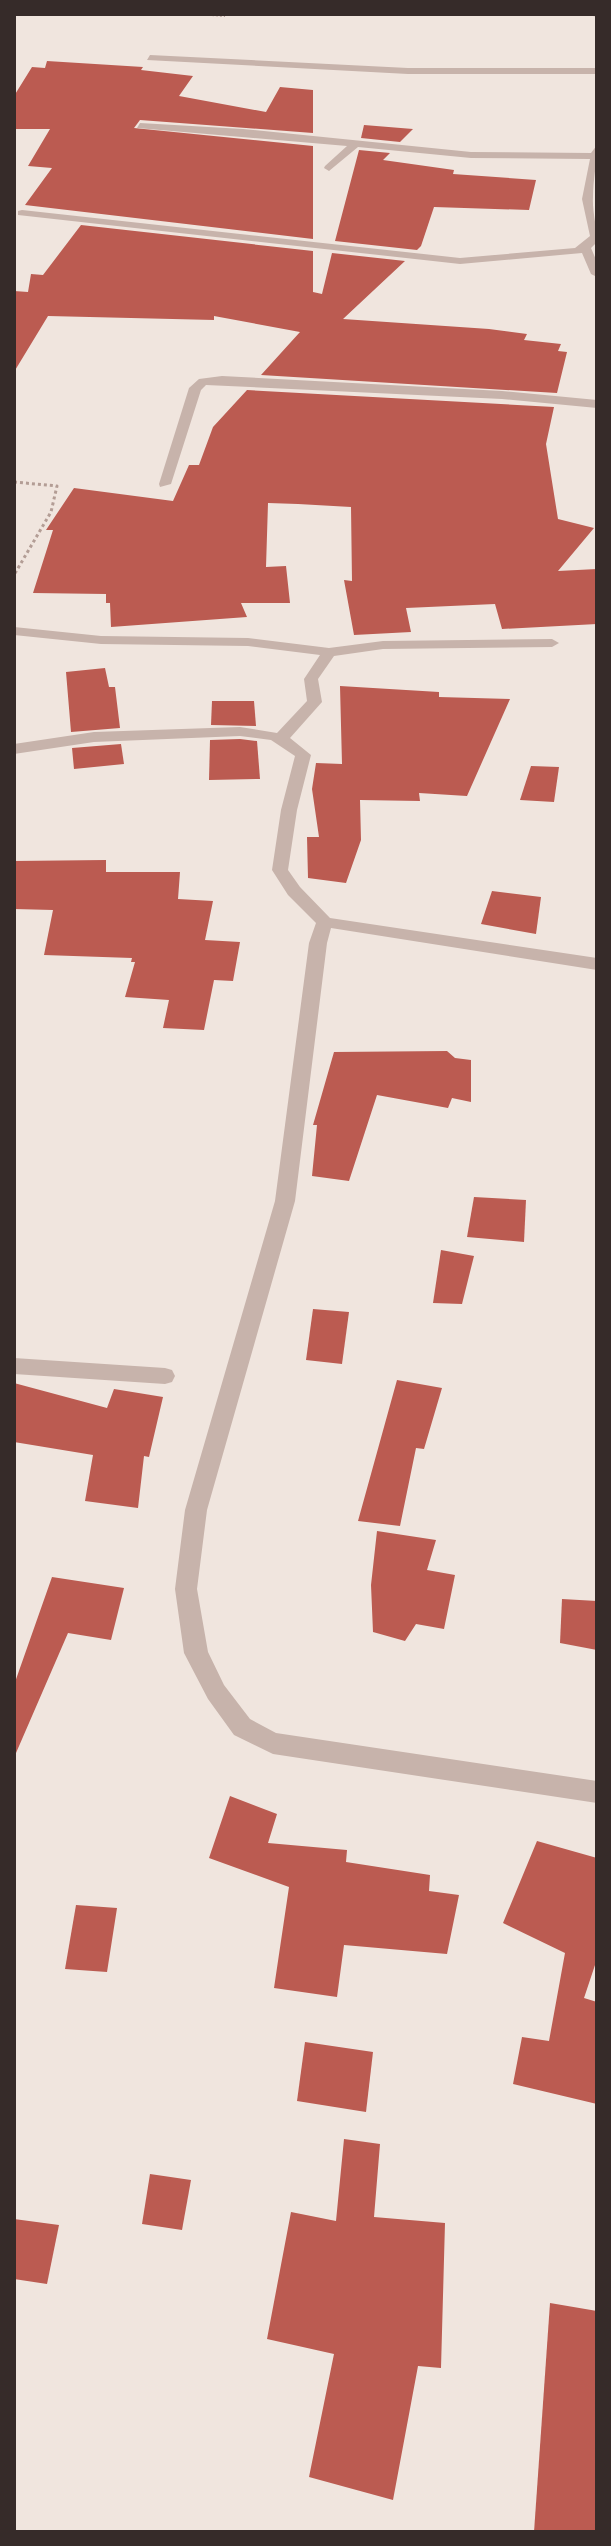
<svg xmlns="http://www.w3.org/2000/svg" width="611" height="2546" viewBox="0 0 611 2546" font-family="'Alegreya Sans',sans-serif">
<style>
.building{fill:#bb5b51}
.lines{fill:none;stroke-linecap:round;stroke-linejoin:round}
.path-far1{stroke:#b39d95;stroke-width:2;stroke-dasharray:2 2;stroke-linecap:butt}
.path{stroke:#b39d95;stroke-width:3;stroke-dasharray:3 3;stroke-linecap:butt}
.street{fill:#c7b3ab;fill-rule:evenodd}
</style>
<rect width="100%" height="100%" fill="#f0e5de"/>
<g class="building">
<path d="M47 61 143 67 141 70 193 76 179 96 266 112 280 87 313 90V133L140 120 134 128 313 146V239L25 205 52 168 28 166 50 129H14V96L32 67 45 68Z"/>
<path d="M364 125 413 129 400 142 361 138Z"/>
<path d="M359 150 390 153 383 160 454 170 453 174 536 180 529 210 434 207 421 246 417 250 335 241Z"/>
<path d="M81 225 313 251V292L322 294 332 253 405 261 343 319 489 329 527 334 524 340 561 344 558 351 567 352 557 393 261 375 300 332 214 316V320L48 316 14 372V291L28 292 31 274 43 275Z"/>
<path d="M247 390 554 407 546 444 558 519 594 528 558 571 597 569V624L502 629 495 604 406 608 411 632 354 635 344 580 352 581 351 507 298 504 268 503 266 567 286 566 290 603H241L247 617 111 627 110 603H106V594L33 593 53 530H46L74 488 173 501 189 465H199L213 427Z"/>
<path d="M105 668 109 687H115L120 728 71 732 66 672Z"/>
<path d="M340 686 439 692V697L510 699 467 796 419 793 420 801 360 800 361 840 346 883 308 878 307 837H319L312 789 316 763 342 764Z"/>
<path d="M212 701H254L256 726 211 725Z"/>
<path d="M240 739 257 741 260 779 209 780 210 740Z"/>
<path d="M121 744 124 764 74 769 72 748Z"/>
<path d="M531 766 559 767 554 802 520 800Z"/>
<path d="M106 860V872H180L178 899 213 901 205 940 240 942 233 981 214 980 204 1030 163 1028 169 1000 125 997 135 962H131L132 958 44 955 53 910 14 909V861Z"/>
<path d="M492 891 541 897 536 934 481 924Z"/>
<path d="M447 1051 455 1058 471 1060V1102L452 1098 448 1108 377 1095 349 1181 312 1176 317 1125H313L334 1052Z"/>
<path d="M474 1197 526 1200 524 1242 467 1237Z"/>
<path d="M441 1250 474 1256 462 1304 433 1303Z"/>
<path d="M313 1309 349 1312 342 1364 306 1360Z"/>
<path d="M397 1380 442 1388 424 1449 416 1448 400 1526 358 1521Z"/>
<path d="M14 1383 107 1408 114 1389 163 1397 149 1457 144 1456 138 1508 85 1501 93 1455 14 1442Z"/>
<path d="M377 1531 436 1540 427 1570 455 1575 444 1629 416 1624 405 1641 373 1632 371 1585Z"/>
<path d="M52 1577 124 1588 111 1640 68 1633 16 1753 14 1685Z"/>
<path d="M562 1599 597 1601V1650L560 1643Z"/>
<path d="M230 1796 277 1814 268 1843 347 1850 346 1862 430 1875 429 1891 459 1895 447 1954 344 1945 337 1997 274 1988 289 1887 209 1858Z"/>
<path d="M537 1841 597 1858V1959L584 1998 597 2002V2104L513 2084 522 2037 549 2041 565 1953 503 1923Z"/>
<path d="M76 1905 117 1908 107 1972 65 1969Z"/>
<path d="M305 2042 373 2052 366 2112 297 2101Z"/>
<path d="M344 2139 380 2144 374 2217 445 2223 441 2368 418 2366 393 2500 309 2477 334 2354 267 2339 291 2212 336 2221Z"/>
<path d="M150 2174 191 2180 182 2230 142 2224Z"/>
<path d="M14 2219 59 2225 47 2284 14 2279Z"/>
<path d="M550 2303 597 2311V2532H534Z"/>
</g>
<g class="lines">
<path class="path-far1" d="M196 14 225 16"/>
<path class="path" d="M14 482 57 486 51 512 14 575"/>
<g class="street">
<path d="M592 14H597V17L593 16Z"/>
<path d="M150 55 408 68H597V74H408L147 60Z"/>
<path d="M140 123 243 129 471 152 591 153 597 145C597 163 593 179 593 197 592 211 597 227 597 242L591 248 597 262V277L591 274 582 253 460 264 18 215V211L22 210 460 258 575 248 590 236 582 199 590 159 471 158 358 147 329 171 324 168 325 166 347 146 137 128Z"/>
<path d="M222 376 502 391 597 400V408L502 399 206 385 201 390 171 484 160 487 159 484 189 388 199 379Z"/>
<path d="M14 627 101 636 248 638 329 648 383 641 552 639 559 643 552 647 383 649 334 656 318 679 322 702 290 738 311 755 297 810 288 870 300 887 330 918 597 958V970L331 928 327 943 295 1201 207 1510 197 1589 208 1652 224 1685 250 1719 276 1733 597 1781V1803L273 1754 234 1735 208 1699 184 1653 175 1589 185 1510 275 1201 309 943 316 923 288 895 272 870 281 810 295 756 271 740 240 736 94 742 14 754V744L94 732 240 727 277 733 307 701 304 679 320 655 248 646 101 644 14 635Z"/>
<path d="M14 1358 165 1368 172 1370 175 1376 172 1382 165 1384 14 1374Z"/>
</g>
</g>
<rect width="611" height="2546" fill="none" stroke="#362b29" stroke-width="32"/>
</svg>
